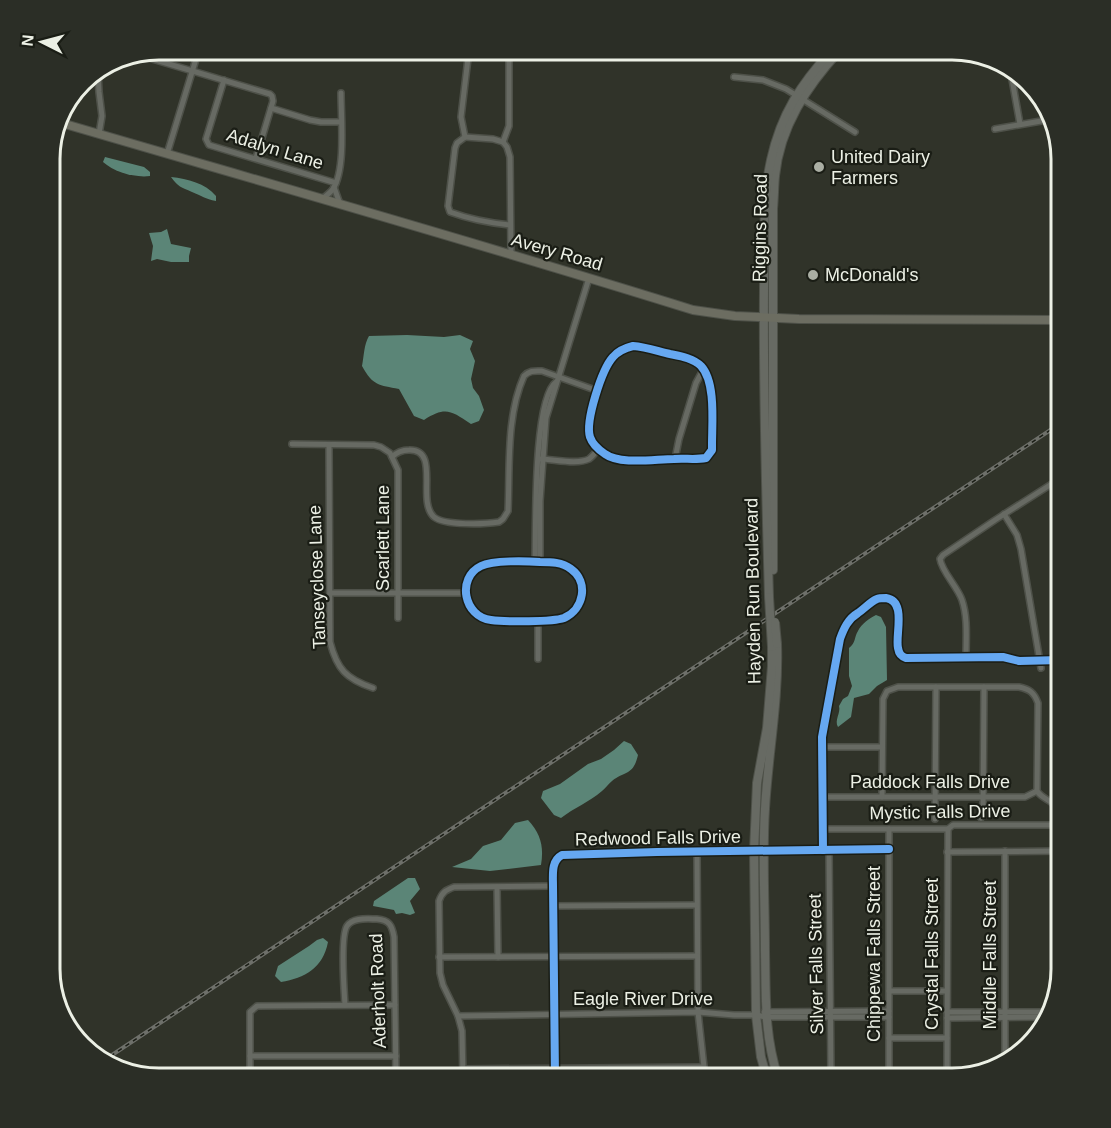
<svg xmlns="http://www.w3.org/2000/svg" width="1111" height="1128" viewBox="0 0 1111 1128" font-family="Arial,sans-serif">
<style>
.water{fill:#5b8577}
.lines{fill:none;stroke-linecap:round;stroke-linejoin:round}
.minor-casing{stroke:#4e5149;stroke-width:8}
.secondary-casing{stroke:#4e5149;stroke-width:10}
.primary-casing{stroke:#4e5149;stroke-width:10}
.minor{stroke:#676a63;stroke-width:5}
.secondary{stroke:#676a63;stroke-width:8}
.primary{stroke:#6c6d61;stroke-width:8}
.rail-casing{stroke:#6e706a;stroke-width:4}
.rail{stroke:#1a1d15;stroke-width:1.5;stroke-dasharray:4.5;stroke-linecap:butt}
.secondary-bridge-casing{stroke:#4e5149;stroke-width:10;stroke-linecap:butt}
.secondary-bridge{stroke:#676a63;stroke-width:8}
.cycleway-casing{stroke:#1a1d15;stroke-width:11}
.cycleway{stroke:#66a8f1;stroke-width:8}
.poi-dot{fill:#aaaea3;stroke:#1a1d15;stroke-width:2}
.labels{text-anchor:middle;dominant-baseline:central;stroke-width:4.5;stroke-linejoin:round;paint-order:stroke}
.street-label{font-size:18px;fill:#ecf0e5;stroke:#1a1d15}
.poi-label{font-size:18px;fill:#ecf0e5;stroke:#1a1d15;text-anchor:start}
.rim{fill:none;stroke:#ecf0e5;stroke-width:3}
</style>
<rect width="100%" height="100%" fill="#303329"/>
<g class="water">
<path d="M105 157 144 167 150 172V176C135 178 114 172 103 162Z"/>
<path d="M171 177C188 179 205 183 216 196V201C205 199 202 196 192 192 181 187 178 187 171 177Z"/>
<path d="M167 229 171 244 191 248 189 256V262H171L157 259 151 261 153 246 149 233 161 232Z"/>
<path d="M407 335 444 337 460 335 473 341 470 349 475 361 471 379 473 388 479 396 484 410 479 421 471 424C451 411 446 406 424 420L414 416 399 389C379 385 373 386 362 366 364 356 364 344 369 336Z"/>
<path d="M876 615 881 617 886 627 887 680 877 686 869 694 854 698 851 717 838 727C834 720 841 713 839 706L843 699 848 696 852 686 849 676V648C856 643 854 637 858 631 861 624 870 618 876 615Z"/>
<path d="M624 741 631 744 638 755C633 776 626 770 612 781 608 784 606 788 602 791 589 802 574 808 561 818L554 815 541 798 543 791 560 784 588 764 601 759 614 750Z"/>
<path d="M528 820C541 834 544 847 541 865L490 871 452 867 471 859 483 846 501 840 515 823Z"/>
<path d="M408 878H415L420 889 410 901 415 913 410 915 402 913 396 914 394 910 373 906 374 901Z"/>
<path d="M323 938 328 942C323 968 305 978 281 982L275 976 278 966 309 946 317 940Z"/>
</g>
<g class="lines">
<defs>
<g id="minor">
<path d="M142 56 270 94 272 96 273 101 256 158"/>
<path d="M981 59 988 58"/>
<path d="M1010 68 1020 124"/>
<path d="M98 73 99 92 102 116 99 134"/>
<path d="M734 77 763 80 786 89 855 132"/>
<path d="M224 80 206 139 209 145 336 183"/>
<path d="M271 108 310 120 321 122H341"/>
<path d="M995 129 1047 120"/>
<path d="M465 137 457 143 455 148 448 206 450 212C469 219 490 223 510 225"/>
<path d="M465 137 461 117 469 50"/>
<path d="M465 137 493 139 503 142"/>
<path d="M503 142 507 147 510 157 511 255"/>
<path d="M503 142 509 126V50"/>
<path d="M167 154 196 59"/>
<path d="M334 187 340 204"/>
<path d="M322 199C326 196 330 193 333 189 346 169 341 117 341 93"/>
<path d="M633 346C646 347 657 351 670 354 680 356 693 358 701 366 716 382 712 423 712 444V450L706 458C695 460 684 458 674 459 655 459 620 465 605 454 599 450 592 443 590 437 585 421 602 369 613 357 618 351 625 348 633 346Z"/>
<path d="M292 444 374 445 381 447 390 453 398 470V618"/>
<path d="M329 445 330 642C337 669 346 679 373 688"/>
<path d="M392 457C397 452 402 450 409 450 441 449 416 501 434 517 445 526 486 524 499 522L503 519 508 511C510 467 506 416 524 376 530 370 535 371 542 371L598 391"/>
<path d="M540 459C553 459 577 465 589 459 593 456 596 452 599 448"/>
<path d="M675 459 679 439 696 383 703 370"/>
<path d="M1004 514 1017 535 1021 549 1041 668"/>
<path d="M535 562C536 529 533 399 556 382"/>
<path d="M540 562C551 562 562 562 571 569 589 582 584 609 564 618 553 622 505 622 491 620 464 617 456 578 481 566 493 560 526 561 540 562Z"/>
<path d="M540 562V501L546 418 589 278"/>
<path d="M330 593H466"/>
<path d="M966 657C966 638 968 618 962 600 957 586 942 572 940 559L943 555 995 520 1061 478"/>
<path d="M538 659V620"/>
<path d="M822 747H882"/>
<path d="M822 797H1025L1037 791"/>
<path d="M882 797 883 699 887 691 898 687H1019C1029 689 1034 692 1038 703L1037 791C1041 797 1047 799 1052 803 1063 814 1059 836 1059 851"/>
<path d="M981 818 983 816 984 687"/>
<path d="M935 819 936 687"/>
<path d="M822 829H948L953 825H1059"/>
<path d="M889 829V1078"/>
<path d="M823 850 822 737 840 639C844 628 848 619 858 613 864 609 870 602 877 599 879 598 883 598 886 598 907 601 895 635 898 648 899 654 901 656 906 658L1003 657 1019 661 1061 660"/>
<path d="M829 850 831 1078"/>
<path d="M1005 851V1059"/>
<path d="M697 852 698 1012 704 1067 708 1078"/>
<path d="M947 852 1061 851"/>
<path d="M497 887 498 957"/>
<path d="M553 906 696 905"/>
<path d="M439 957 697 956"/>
<path d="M889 991H947"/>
<path d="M345 1005C344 989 340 937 347 926 353 917 368 919 377 919 389 920 392 925 394 937L396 1078"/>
<path d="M764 1012 889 1011"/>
<path d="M947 1012H1051"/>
<path d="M458 1016 698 1012 734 1015H756L766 1017H889"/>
<path d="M947 1018 1050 1017"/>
<path d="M889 1038H947"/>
<path d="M250 1056H396"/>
<path d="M609 1068V1078"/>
<path d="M663 1068V1078"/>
<path d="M463 1069 704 1067"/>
<path d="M250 1078V1012L257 1006 395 1005"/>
<path d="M463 1078 462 1031 458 1016 443 985 440 973 439 901C442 892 446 890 454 887L553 886"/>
<path d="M555 1078 553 886C553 874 551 861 562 855L657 852 889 849"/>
<path d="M947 1078 948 829"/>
</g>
<g id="secondary">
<path d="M773 570V209C774 198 774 187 775 176 780 126 807 86 840 50"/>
<path d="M769 597C766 494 763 391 764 287 765 246 762 200 771 160 781 114 801 84 832 50"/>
<path d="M777 644C779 700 768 754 765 809 762 856 765 904 765 951 766 997 764 1034 778 1078"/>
<path d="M767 1078 761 1057 756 1015 754 851 757 783 767 728 772 666V647"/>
</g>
<path id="primary" d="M58 122C270 184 482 244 693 310L735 316 799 319 1061 320"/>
</defs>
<use href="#minor" class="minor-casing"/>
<use href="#secondary" class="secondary-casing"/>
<use href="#primary" class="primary-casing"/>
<use href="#minor" class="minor"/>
<use href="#secondary" class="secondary"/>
<use href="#primary" class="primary"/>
<defs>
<path id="rail" d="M103 1061 1061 423"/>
</defs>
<use href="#rail" class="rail-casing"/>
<use href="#rail" class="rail"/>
<defs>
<g id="secondary-bridge">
<path d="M769 597 772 647"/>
<path d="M775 622 777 644"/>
</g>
</defs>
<use href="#secondary-bridge" class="secondary-bridge-casing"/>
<use href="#secondary-bridge" class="secondary-bridge"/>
<defs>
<g id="cycleway">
<path d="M633 346C646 347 657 351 670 354 680 356 693 358 701 366 716 382 712 423 712 444V450L706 458C695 460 684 458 674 459 655 459 620 465 605 454 599 450 592 443 590 437 585 421 602 369 613 357 618 351 625 348 633 346Z"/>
<path d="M540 562C551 562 562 562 571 569 589 582 584 609 564 618 553 622 505 622 491 620 464 617 456 578 481 566 493 560 526 561 540 562Z"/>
<path d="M823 850 822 737 840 639C844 628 848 619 858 613 864 609 870 602 877 599 879 598 883 598 886 598 907 601 895 635 898 648 899 654 901 656 906 658L1003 657 1019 661 1061 660"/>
<path d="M555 1078 553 886C553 874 551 861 562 855L657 852 889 849"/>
</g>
</defs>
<use href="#cycleway" class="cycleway-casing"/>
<use href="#cycleway" class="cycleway"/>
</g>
<g class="poi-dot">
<circle cx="819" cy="167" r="6"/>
<circle cx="813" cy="275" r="6"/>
</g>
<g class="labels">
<g class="street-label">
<text transform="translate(275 149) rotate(17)">Adalyn Lane</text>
<text transform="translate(760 228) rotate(-89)">Riggins Road</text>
<text transform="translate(557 252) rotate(16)">Avery Road</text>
<text transform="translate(383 538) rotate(-90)">Scarlett Lane</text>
<text transform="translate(317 577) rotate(-92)">Tanseyclose Lane</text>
<text transform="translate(753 591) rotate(-91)">Hayden Run Boulevard</text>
<text x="930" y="782">Paddock Falls Drive</text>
<text transform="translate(940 812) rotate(-1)">Mystic Falls Drive</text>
<text transform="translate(658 838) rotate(-1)">Redwood Falls Drive</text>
<text transform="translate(874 954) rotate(-90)">Chippewa Falls Street</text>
<text transform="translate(932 954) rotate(-90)">Crystal Falls Street</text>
<text transform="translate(990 955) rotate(-90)">Middle Falls Street</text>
<text transform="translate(816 964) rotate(-91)">Silver Falls Street</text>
<text transform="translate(378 991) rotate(-92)">Aderholt Road</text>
<text x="643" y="999">Eagle River Drive</text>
</g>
<g class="poi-label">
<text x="831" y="157">United Dairy<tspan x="831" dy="21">Farmers</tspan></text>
<text x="825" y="275">McDonald's</text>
</g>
</g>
<path d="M0 0H1111V1128H0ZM159 60H952A99 99 0 0 1 1051 159V969A99 99 0 0 1 952 1068H159A99 99 0 0 1 60 969V159A99 99 0 0 1 159 60Z" fill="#2b2e26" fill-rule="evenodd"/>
<path class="rim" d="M159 60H952A99 99 0 0 1 1051 159V969A99 99 0 0 1 952 1068H159A99 99 0 0 1 60 969V159A99 99 0 0 1 159 60Z"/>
<g transform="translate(42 42) rotate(276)" stroke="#1a1d15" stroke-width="4.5" paint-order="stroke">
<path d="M0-4.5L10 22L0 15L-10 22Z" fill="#ecf0e5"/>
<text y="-9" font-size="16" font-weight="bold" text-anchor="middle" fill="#ecf0e5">N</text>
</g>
</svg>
